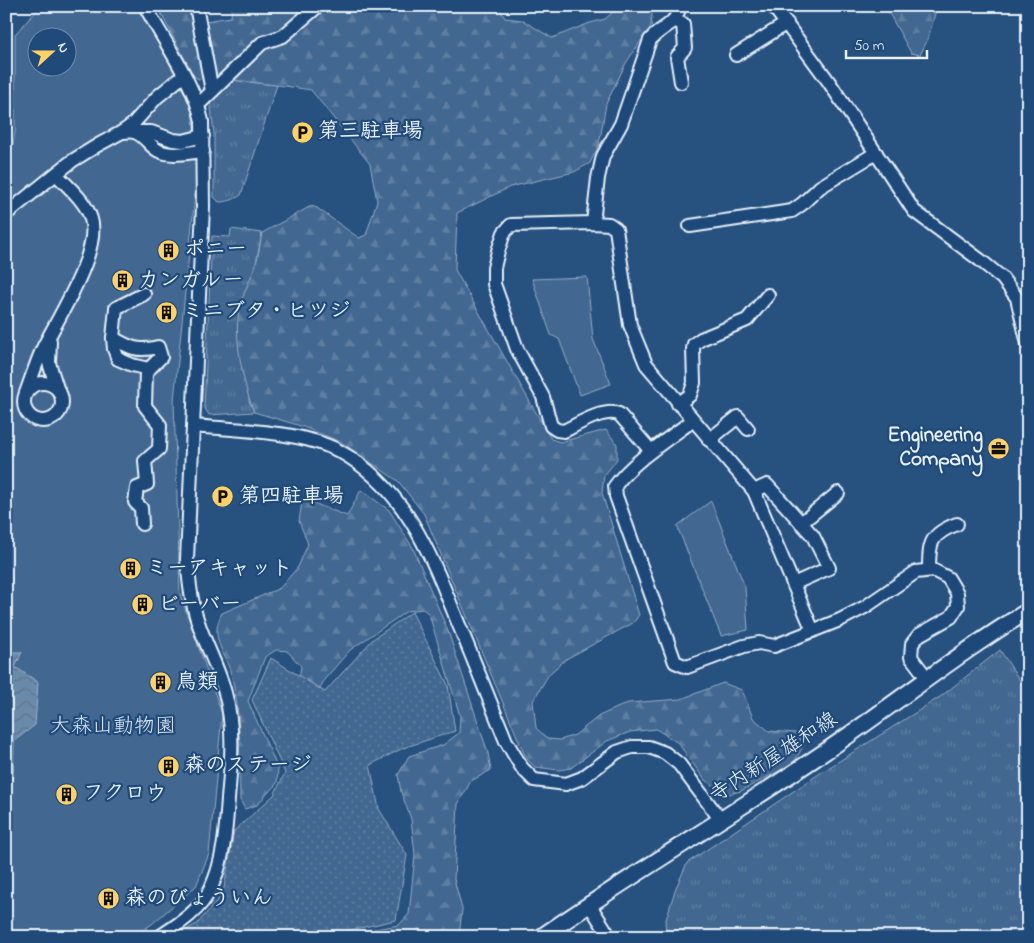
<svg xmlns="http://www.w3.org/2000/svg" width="1034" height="943" viewBox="0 0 1034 943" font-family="'Indie Flower','Klee One',sans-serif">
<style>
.grass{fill:url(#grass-tufts);stroke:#96acc4}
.forest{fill:url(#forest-firs);stroke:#96acc4}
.park{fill:#436891;stroke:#96acc4;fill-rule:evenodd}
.garden{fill:url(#garden-dots);stroke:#96acc4}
.water{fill:url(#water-waves);stroke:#9db3c9}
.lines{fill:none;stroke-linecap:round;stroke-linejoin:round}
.minor-casing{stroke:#e8f1f8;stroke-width:16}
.major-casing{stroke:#e8f1f8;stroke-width:19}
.minor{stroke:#1f4a7a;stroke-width:12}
.major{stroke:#1f4a7a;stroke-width:15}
.labels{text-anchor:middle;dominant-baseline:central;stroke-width:4.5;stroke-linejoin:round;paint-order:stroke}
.poi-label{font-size:21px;font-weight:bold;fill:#e8f1f8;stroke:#1f4a7a;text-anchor:start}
.park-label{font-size:21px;fill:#d8e3ee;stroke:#1f4a7a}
.street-label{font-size:21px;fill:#e8f1f8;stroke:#1f4a7a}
</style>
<defs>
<pattern id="grass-tufts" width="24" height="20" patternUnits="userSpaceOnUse" patternTransform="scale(1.25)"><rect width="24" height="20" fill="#436891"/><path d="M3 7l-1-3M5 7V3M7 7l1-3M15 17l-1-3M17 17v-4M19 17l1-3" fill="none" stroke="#5e7ea1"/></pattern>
<pattern id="forest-firs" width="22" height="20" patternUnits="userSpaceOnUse" patternTransform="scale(1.25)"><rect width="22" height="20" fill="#436891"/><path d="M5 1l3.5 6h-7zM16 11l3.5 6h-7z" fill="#5e7ea1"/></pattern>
<pattern id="garden-dots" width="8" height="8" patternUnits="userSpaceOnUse" patternTransform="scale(1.25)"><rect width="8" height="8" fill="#436891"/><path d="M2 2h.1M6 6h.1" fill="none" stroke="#5e7ea1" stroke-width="1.8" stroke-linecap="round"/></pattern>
<pattern id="water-waves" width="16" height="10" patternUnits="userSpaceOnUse" patternTransform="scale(1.25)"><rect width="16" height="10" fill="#6b8aaa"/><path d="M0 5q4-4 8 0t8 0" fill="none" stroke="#5e7388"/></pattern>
</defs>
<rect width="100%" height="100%" fill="#27517f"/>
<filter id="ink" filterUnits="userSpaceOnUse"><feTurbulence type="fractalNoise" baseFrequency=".02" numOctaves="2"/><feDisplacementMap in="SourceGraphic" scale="10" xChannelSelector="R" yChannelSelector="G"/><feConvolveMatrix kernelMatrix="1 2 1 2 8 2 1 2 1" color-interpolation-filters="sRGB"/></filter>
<g filter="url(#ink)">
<g class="grass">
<path d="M229 80 277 85 241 195C234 200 227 202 219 202L214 197V134L210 100Z"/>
<path d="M231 229 262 233 255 268 245 291 249 401 254 412 209 415 204 407 212 236 230 237Z"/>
<path d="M1000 650 1022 684H1028V937H667L665 923 675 890 687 863 822 772 940 697Z"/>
</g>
<g class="forest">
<path d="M157 6H193L204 76 200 80 194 76Z"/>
<path d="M232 6H498L505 18 522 20 552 38 590 23 605 19 620 6H653L651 26 626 63 606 104 599 145 590 163 574 172 510 187 457 213 455 270 551 439 560 442 606 430 617 444V459L604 476 602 493 639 615 633 623 566 659 549 674 533 701 536 728 548 739 560 740 575 735 599 716 628 703 681 699 723 683 742 690 753 718 769 731 796 733 804 744 794 763 741 791 725 795 705 780 678 743 656 729 630 732 607 741 571 768 559 770 535 767 526 758 424 514 398 481 341 442 301 426 254 412C244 388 235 343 238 318 239 301 248 286 254 270 258 259 260 245 262 233L311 206 317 208 359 238 366 235 377 201 370 164 311 90C279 84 247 83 216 77L205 21 231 17Z"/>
<path d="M885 6H937L928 39 920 55 911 53Z"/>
<path d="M361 490 389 510 413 548 448 631 488 753 491 770 471 781 458 804 454 879 462 909 459 937H346L362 931 399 925 409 914 415 855 411 819 401 792 398 775 409 756 443 745 459 733 460 716 429 614 423 609 407 611 350 650 324 680 303 728 298 686 301 666 287 651 276 650 265 657 248 701 278 769 277 783 257 805 245 809 240 800C239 759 242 714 231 674 224 649 209 638 222 613L280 588 298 567 308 544 299 521 302 502 308 501 347 516Z"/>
</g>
<g class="park">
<path d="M41 6 137 7 172 68 192 109 198 166 174 400 180 594 222 714 209 854 196 886 152 924 133 937H6V183L15 132V34ZM38 38H68V68H38Z"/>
<path d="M587 277 593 339 611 384 580 395 559 339 551 335 532 279Z"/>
<path d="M711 501 745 587 748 630 721 636 677 526Z"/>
</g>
<path class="garden" d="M412 612 448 685 455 731 403 748 370 765 379 809 407 855 396 920 319 937H173L197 924 223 894 234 831 274 795 285 773 252 700 271 658 325 692 373 639Z"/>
<g class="water">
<path d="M6 652H22L15 667 38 682 35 725 14 741 13 778 6 798Z"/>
<path d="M6 913 15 937H6Z"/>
</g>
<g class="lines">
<defs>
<g id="minor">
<path d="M145 6C164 41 194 83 202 121L203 207 187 559C189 580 191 602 198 622 206 646 219 669 225 693 235 728 231 764 228 799 226 829 224 860 211 888 201 910 179 924 159 937"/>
<path d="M196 6 212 91"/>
<path d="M773 6 829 82 914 211 980 260 1002 278 1017 298 1028 344"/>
<path d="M675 21 683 24 685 48 677 57 681 82"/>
<path d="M736 55 787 23"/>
<path d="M198 105 262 43 283 36 318 6"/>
<path d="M122 132C126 132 131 131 134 132 144 134 150 147 159 151 172 157 190 152 203 151"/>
<path d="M135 132H151L173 140 183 141 203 136"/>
<path d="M6 214 72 161 98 145 122 132 132 125 157 97 184 75"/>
<path d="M593 223 598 178 603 156 621 124 650 40C660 27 678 25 679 6"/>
<path d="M690 226 792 211 802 204 820 187 876 153"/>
<path d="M113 338 116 308 144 294"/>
<path d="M50 341 49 363 57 388"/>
<circle cx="43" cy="402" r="19"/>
<path d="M26 393C31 379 36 364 42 350 57 319 101 252 91 219 86 201 68 187 56 174"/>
<path d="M678 404 690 395 694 383 693 349 694 344 701 339 747 320 768 295"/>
<path d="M692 421C668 439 632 462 615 486L616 496 675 662 687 667 744 646 759 643 774 646 840 620 865 607 916 572 933 570 948 578 957 593 958 606 951 617 919 635 912 644 911 657 927 678"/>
<path d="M194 426C236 430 302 431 339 451 407 488 432 558 459 625 475 663 490 702 506 741L522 768 534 780 566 784 582 778 617 752 632 747H649L665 753 679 764 720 819"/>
<path d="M709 440 738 417 748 429"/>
<path d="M651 451 619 414C604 408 578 424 564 431L557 430 551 426 543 397 517 349 494 284V268L498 251 504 233 511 225 593 223 609 224 616 229 630 325 646 364 754 491 813 631"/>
<path d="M754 491 767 485 813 536 829 568 793 584"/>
<path d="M801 523 838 493"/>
<path d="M142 524 141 508 135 502 137 488 147 484 145 461 159 449 160 425 145 406 146 372 161 357 158 347C138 352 130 348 113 338L114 349 118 359 132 365 149 369"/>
<path d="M929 570C929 543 930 534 957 524"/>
<path d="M589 904 610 937"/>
</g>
<path id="major" d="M541 937C633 874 728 817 820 755 890 708 955 655 1028 611"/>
</defs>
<use href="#minor" class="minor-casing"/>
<use href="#major" class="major-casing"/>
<use href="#minor" class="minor"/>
<use href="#major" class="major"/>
</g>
</g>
<defs>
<symbol id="parking-disc" viewBox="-11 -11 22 22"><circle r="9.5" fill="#ffd166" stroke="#1f4a7a"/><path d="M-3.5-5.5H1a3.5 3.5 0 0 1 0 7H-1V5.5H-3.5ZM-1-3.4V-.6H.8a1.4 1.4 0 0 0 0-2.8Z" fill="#111"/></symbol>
<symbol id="building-disc" viewBox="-11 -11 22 22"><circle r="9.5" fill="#ffd166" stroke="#1f4a7a"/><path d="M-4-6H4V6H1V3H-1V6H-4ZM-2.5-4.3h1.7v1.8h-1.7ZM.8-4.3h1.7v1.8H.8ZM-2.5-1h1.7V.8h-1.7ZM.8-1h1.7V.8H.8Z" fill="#111"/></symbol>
<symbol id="office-disc" viewBox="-11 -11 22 22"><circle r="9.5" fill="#ffd166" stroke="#1f4a7a"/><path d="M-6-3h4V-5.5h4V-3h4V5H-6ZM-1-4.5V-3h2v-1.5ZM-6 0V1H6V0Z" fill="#111"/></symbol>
</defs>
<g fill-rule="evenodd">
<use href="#parking-disc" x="290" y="120" width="25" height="25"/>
<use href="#building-disc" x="156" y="238" width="25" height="25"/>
<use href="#building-disc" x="110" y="268" width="25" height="25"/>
<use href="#building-disc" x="154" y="300" width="25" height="25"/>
<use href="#office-disc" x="986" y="436" width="25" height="25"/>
<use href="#parking-disc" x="210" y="484" width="25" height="25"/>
<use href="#building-disc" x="118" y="556" width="25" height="25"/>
<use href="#building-disc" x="130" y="592" width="25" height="25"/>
<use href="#building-disc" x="148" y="670" width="25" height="25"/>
<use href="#building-disc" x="156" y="754" width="25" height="25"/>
<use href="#building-disc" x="54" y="782" width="25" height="25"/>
<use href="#building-disc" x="96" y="886" width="25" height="25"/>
</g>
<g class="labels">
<g class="poi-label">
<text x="318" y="132">第三駐車場</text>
<text x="184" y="250">ポニー</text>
<text x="138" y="281">カンガルー</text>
<text x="182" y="312">ミニブタ・ヒツジ</text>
<text x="983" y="436" text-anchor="end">Engineering<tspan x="983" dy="24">Company</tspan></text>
<text x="239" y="497">第四駐車場</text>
<text x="146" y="569">ミーアキャット</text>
<text x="158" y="605">ビーバー</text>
<text x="176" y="683">鳥類</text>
<text x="184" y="766">森のステージ</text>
<text x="83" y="794">フクロウ</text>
<text x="125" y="899">森のびょういん</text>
</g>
<g class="park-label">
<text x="113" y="727">大森山動物園</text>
</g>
<g class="street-label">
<text transform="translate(774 758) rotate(-33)">寺内新屋雄和線</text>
</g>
</g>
<rect width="1034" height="943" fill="none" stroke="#1f4a7a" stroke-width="25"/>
<rect x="12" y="12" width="1009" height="918" fill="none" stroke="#e8f1f8" stroke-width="2" filter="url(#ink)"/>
<g transform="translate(52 52) rotate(69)"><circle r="24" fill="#1f4a7a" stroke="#6f8dac"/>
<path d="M0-4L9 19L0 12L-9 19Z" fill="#ffd166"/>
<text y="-8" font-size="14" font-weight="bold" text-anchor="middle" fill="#e8f1f8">N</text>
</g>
<path d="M846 50v8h81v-8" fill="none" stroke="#e8f1f8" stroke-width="2.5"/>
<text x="854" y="50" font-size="15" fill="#e8f1f8" stroke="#1f4a7a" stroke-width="4" paint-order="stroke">50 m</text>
</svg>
